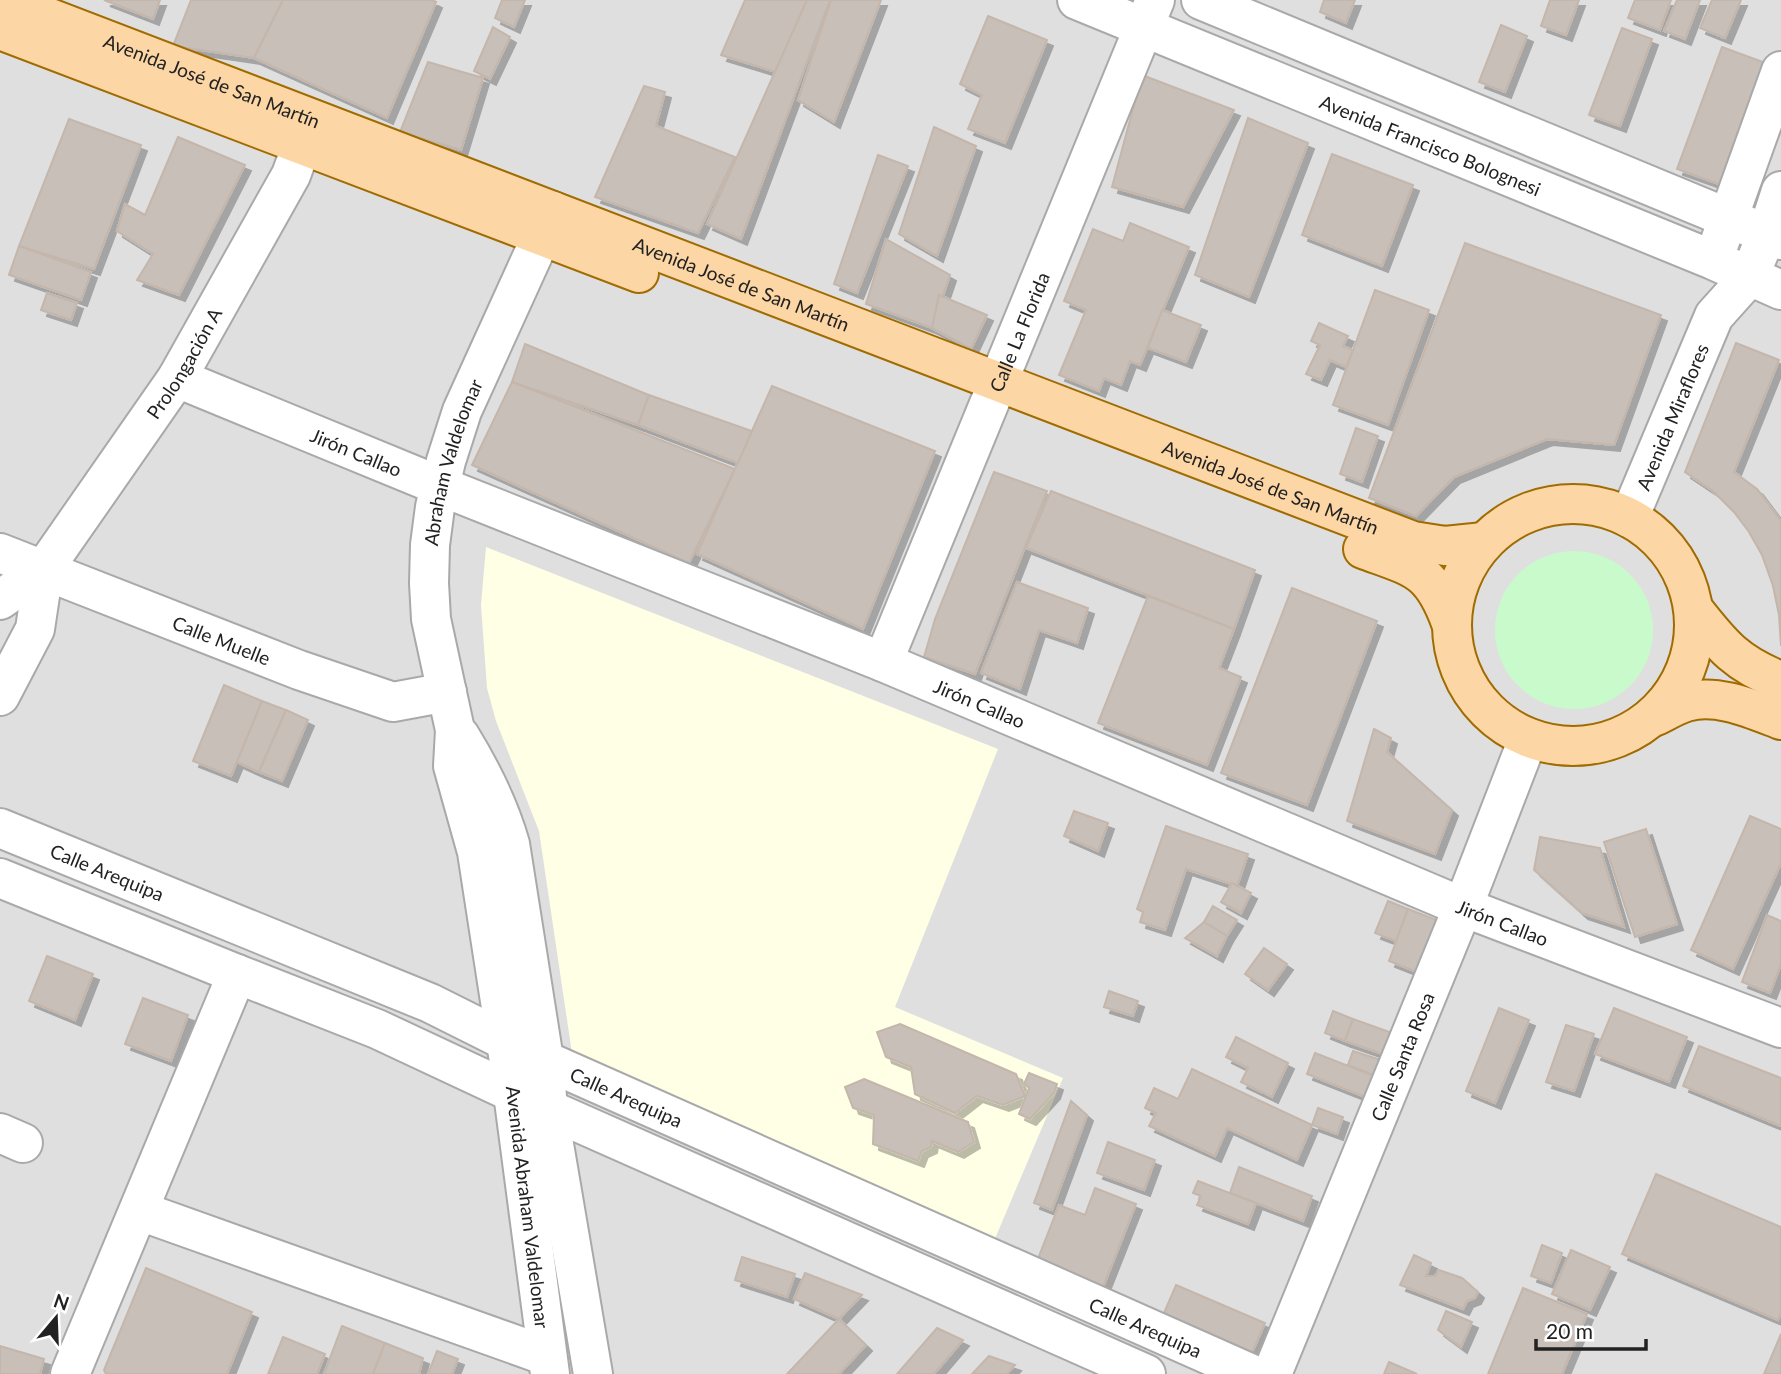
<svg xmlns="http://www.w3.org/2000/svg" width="1781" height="1374" viewBox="0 0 1781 1374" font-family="Lato,sans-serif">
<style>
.residential{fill:#e0dfdf}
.education{fill:#ffffe5}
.park{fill:#c8facc}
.building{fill:#c7bfb8;stroke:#c4b6ab;stroke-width:2;filter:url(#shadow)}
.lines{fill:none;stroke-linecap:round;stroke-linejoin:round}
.minor-casing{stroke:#a9a9a9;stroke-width:42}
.major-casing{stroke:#a06b00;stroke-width:42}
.minor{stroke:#fff;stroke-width:38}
.major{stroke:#fcd6a4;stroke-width:38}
.labels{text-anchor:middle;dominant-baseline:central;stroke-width:6;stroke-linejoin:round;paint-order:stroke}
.street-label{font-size:19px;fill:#222;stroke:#fff}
</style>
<defs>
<filter id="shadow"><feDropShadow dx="6" dy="6" stdDeviation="0" flood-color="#0004"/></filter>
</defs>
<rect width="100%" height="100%" fill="#f2efe9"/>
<rect class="residential" x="0" y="0" width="1781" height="1374"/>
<path class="education" d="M486 547 998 749 895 1007 1063 1078 994 1241 573 1060 539 831 496 721 487 688 481 605Z"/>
<circle class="park" cx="1574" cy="630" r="79"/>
<g class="building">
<path d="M104 0H160L153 19Z"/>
<path d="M191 0H283L254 58 173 46Z"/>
<path d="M283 0H432L436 2 387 118 254 58Z"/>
<path d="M502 0H525L514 27 495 18Z"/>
<path d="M745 0H807L776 72 721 55Z"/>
<path d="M807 0H830L741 239 707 224Z"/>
<path d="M831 0H881L834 122 798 100Z"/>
<path d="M1324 0H1355L1346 23 1320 12Z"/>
<path d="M1550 0H1579L1566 35 1541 26Z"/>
<path d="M1635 0H1671L1660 30 1628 18Z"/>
<path d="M1677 0H1700L1685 39 1664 31Z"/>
<path d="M1712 0H1741L1725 38 1700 28Z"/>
<path d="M988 16 1047 40 1005 143 968 129 982 95 960 84Z"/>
<path d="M1501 25 1527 36 1505 92 1479 82Z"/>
<path d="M493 27 510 37 490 79 474 71Z"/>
<path d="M1622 28 1652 39 1620 126 1589 115Z"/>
<path d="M1722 47 1763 62 1719 184 1677 169Z"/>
<path d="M428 62 483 78 461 150 400 132Z"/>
<path d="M1142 75 1234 110 1183 207 1112 187Z"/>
<path d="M644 86 665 92 656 126 735 157 698 233 595 197Z"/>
<path d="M1248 118 1308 143 1249 297 1195 275Z"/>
<path d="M69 119 141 145 94 269 19 246Z"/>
<path d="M934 127 976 146 937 256 899 234Z"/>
<path d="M178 137 245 165 179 295 137 280 153 254 117 231 125 204 145 215Z"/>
<path d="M1332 154 1413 185 1382 266 1302 235Z"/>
<path d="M878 155 908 166 857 293 834 284Z"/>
<path d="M1130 223 1189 247 1140 365 1130 361 1121 385 1104 378 1099 391 1059 375 1086 310 1064 301 1093 229 1123 241Z"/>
<path d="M886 239 950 275 932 328 866 304Z"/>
<path d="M1465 243 1661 315 1614 445 1547 439 1454 477 1416 516 1369 498Z"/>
<path d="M19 246 91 272 81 300 9 275Z"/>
<path d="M1375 290 1429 310 1388 425 1333 405Z"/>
<path d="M47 293 77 303 71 320 41 310Z"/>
<path d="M939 295 987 315 971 349 932 328Z"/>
<path d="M1162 310 1201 325 1186 362 1148 348Z"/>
<path d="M1319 323 1348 336 1343 346 1353 350 1346 367 1330 360 1321 380 1306 374 1320 345 1311 341Z"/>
<path d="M1736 343 1779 360 1734 472 1757 489 1781 521V646L1779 615 1773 586 1762 555 1749 532 1734 512 1713 491 1685 472Z"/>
<path d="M525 344 649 395 638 425 512 382Z"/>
<path d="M512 382 735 469 689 563 472 465Z"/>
<path d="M772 386 935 451 863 629 697 554Z"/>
<path d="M649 395 752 431 738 463 638 425Z"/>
<path d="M1356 428 1378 436 1362 482 1340 474Z"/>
<path d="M994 472 1047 491 975 674 924 657 935 619Z"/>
<path d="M1051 491 1255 570 1234 629 1026 548Z"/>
<path d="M1017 582 1088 608 1077 643 1039 630 1020 689 981 673Z"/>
<path d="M1292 588 1377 621 1307 805 1221 773Z"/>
<path d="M1148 596 1234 629 1219 668 1241 677 1207 765 1098 723Z"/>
<path d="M224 685 262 701 231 776 193 761Z"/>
<path d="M262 701 286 710 259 772 237 762Z"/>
<path d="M286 710 308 720 282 781 259 772Z"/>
<path d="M1374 729 1391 738 1387 752 1452 810 1435 854 1347 821Z"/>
<path d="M1074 811 1108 823 1098 851 1064 836Z"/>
<path d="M1750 816 1781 829V863L1733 969 1691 950Z"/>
<path d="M1166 826 1248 854 1237 886 1186 869 1165 930 1140 922 1143 912 1137 909Z"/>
<path d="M1646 829 1677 924 1635 937 1604 842Z"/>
<path d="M1540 837 1600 848 1624 927 1582 913 1534 870Z"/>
<path d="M1232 883 1251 893 1241 913 1221 902Z"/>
<path d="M1388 901 1408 909 1396 941 1375 933Z"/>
<path d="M1213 906 1237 920 1227 936 1204 922Z"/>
<path d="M1408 909 1442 922 1422 974 1389 961Z"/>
<path d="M1767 915 1781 921V964L1770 993 1742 982Z"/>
<path d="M1204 922 1227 936 1217 956 1185 938Z"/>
<path d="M1264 948 1287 964 1268 990 1245 974Z"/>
<path d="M47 956 93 974 75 1020 29 1001Z"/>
<path d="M1109 991 1138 1001 1133 1016 1104 1007Z"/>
<path d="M143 998 188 1015 171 1061 125 1044Z"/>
<path d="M1499 1008 1529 1020 1495 1103 1466 1091Z"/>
<path d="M1614 1008 1687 1037 1669 1082 1595 1054Z"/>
<path d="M1333 1011 1353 1019 1345 1041 1325 1033Z"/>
<path d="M1353 1019 1398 1035 1391 1057 1345 1041Z"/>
<path d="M900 1024 1016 1074 1025 1096 1003 1105 977 1096 955 1113 915 1094 911 1067 886 1057 877 1032Z"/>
<path d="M1566 1025 1594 1034 1574 1091 1546 1082Z"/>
<path d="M1236 1037 1288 1063 1272 1097 1241 1082 1248 1068 1226 1057Z"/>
<path d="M1699 1046 1781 1078V1126L1683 1086Z"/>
<path d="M1353 1051 1387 1062 1381 1078 1348 1065Z"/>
<path d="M1315 1053 1387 1081 1378 1102 1307 1074Z"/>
<path d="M1192 1069 1312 1125 1297 1160 1227 1128 1215 1156 1149 1126 1156 1113 1145 1108 1154 1088 1178 1099Z"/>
<path d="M1029 1073 1057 1084 1054 1093 1030 1119 1019 1114 1029 1088 1024 1084Z"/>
<path d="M864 1079 968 1122 974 1142 958 1152 932 1141 931 1147 922 1151 918 1161 873 1144 874 1115 853 1108 845 1087Z"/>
<path d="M1071 1101 1087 1115 1052 1210 1034 1203Z"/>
<path d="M1318 1108 1343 1117 1337 1134 1312 1125Z"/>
<path d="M1108 1142 1155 1160 1144 1190 1097 1173Z"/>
<path d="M1239 1167 1312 1196 1303 1221 1230 1193Z"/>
<path d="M1656 1174 1781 1227V1312L1778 1320 1622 1254Z"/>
<path d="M1198 1181 1256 1203 1248 1224 1197 1205 1201 1196 1193 1193Z"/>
<path d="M1095 1188 1136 1204 1098 1300 1032 1274 1059 1205 1085 1215Z"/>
<path d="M1542 1245 1562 1253 1551 1283 1531 1276Z"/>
<path d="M1571 1250 1610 1267 1590 1310 1552 1294Z"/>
<path d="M1414 1255 1431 1263 1426 1276H1435L1439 1270 1462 1278 1478 1292 1475 1298 1467 1301 1463 1309 1400 1285Z"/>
<path d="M742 1257 795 1274 787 1297 735 1280Z"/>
<path d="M146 1268 252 1312 227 1374H106L104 1370Z"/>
<path d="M805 1273 862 1295 839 1319 794 1299Z"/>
<path d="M1176 1285 1265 1323 1247 1364 1158 1327Z"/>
<path d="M1523 1288 1587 1314 1562 1374H1488Z"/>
<path d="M1446 1311 1472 1322 1461 1347 1438 1330Z"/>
<path d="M839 1319 866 1345 839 1374H787Z"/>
<path d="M342 1326 385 1343 373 1374H324Z"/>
<path d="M937 1328 963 1340 934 1374H897Z"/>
<path d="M1781 1334V1374H1764Z"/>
<path d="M283 1337 325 1354 317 1374H268Z"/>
<path d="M385 1343 423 1358 419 1374H373Z"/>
<path d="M0 1346 44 1359 40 1374H0Z"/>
<path d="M437 1351 458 1359 452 1374H428Z"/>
<path d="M989 1356 1015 1365 1007 1374H972Z"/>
<path d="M1389 1362 1417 1374H1384Z"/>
</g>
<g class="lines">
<defs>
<g id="minor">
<path id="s1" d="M1077 0 1713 260 1781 290"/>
<path d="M1201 0 1781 240"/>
<path d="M1719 244 1781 71"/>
<path id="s2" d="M177 378 440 486 883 662 1463 907 1781 1028"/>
<path id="s3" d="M1629 518 1714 316 1749 277 1767 234 1781 191"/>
<path id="s4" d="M0 553 299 670 393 702 447 692"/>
<path id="s5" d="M0 600 44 569 177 378 291 175 302 145"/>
<path id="s6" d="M883 662 1155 0"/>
<path d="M0 696 35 629 44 569"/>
<path d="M460 736C481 770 499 806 510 844L544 1060 548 1109 593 1374"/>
<path id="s7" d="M0 828 430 1003 544 1060 1252 1374"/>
<path d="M0 878 237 974 377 1029 548 1109 1146 1374"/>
<path d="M0 1133 23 1143"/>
<path d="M140 1211 547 1356"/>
<path d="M70 1374 237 974"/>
<path id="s8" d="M550 1374 506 1040 477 852 453 766 455 730 431 619 429 583 430 545 435 507 446 461 462 411 553 211"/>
<path id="s9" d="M1272 1374 1463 907 1528 739"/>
</g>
<g id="major">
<path id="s10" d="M3 0 1413 541 1445 546 1484 542"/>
<path d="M0 30 639 273"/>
<circle cx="1573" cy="625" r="121"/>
<path d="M1363 549C1414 568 1431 568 1451 623"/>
<path d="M1694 610C1722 646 1737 664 1781 681"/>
<path d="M1656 716C1666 711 1676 705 1686 702 1717 693 1752 709 1781 720"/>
</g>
</defs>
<use href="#minor" class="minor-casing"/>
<use href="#major" class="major-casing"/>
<use href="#minor" class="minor"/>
<use href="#major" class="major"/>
</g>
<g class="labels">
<g class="street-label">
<text stroke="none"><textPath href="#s10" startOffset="224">Avenida José de San Martín</textPath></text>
<text stroke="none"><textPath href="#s1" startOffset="382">Avenida Francisco Bolognesi</textPath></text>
<text stroke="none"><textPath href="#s10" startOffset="791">Avenida José de San Martín</textPath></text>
<text stroke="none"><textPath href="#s6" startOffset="357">Calle La Florida</textPath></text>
<text stroke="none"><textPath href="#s5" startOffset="303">Prolongación A</textPath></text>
<text stroke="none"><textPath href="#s3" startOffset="110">Avenida Miraflores</textPath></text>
<text stroke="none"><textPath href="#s2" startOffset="194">Jirón Callao</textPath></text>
<text stroke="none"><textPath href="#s8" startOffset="926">Abraham Valdelomar</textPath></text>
<text stroke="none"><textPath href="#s10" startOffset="1358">Avenida José de San Martín</textPath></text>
<text stroke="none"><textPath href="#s4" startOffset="238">Calle Muelle</textPath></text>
<text stroke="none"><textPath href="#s2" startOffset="866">Jirón Callao</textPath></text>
<text stroke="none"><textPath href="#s7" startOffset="116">Calle Arequipa</textPath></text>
<text stroke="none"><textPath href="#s2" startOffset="1433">Jirón Callao</textPath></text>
<text stroke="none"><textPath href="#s9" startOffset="343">Calle Santa Rosa</textPath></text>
<text stroke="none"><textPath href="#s7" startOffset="682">Calle Arequipa</textPath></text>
<text transform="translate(528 1207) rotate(83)">Avenida Abraham Valdelomar</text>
<text stroke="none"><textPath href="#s7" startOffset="1250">Calle Arequipa</textPath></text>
</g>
</g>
<g transform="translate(56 1318) rotate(19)" stroke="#ffffff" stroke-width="5" paint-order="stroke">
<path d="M0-5L12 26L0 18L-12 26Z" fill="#222222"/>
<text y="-10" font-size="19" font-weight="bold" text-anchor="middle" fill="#222222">N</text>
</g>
<path d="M1536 1339v10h110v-10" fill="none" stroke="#222222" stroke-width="3.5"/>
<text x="1546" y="1339" font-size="21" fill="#222222" stroke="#ffffff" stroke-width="5" paint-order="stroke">20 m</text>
</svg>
